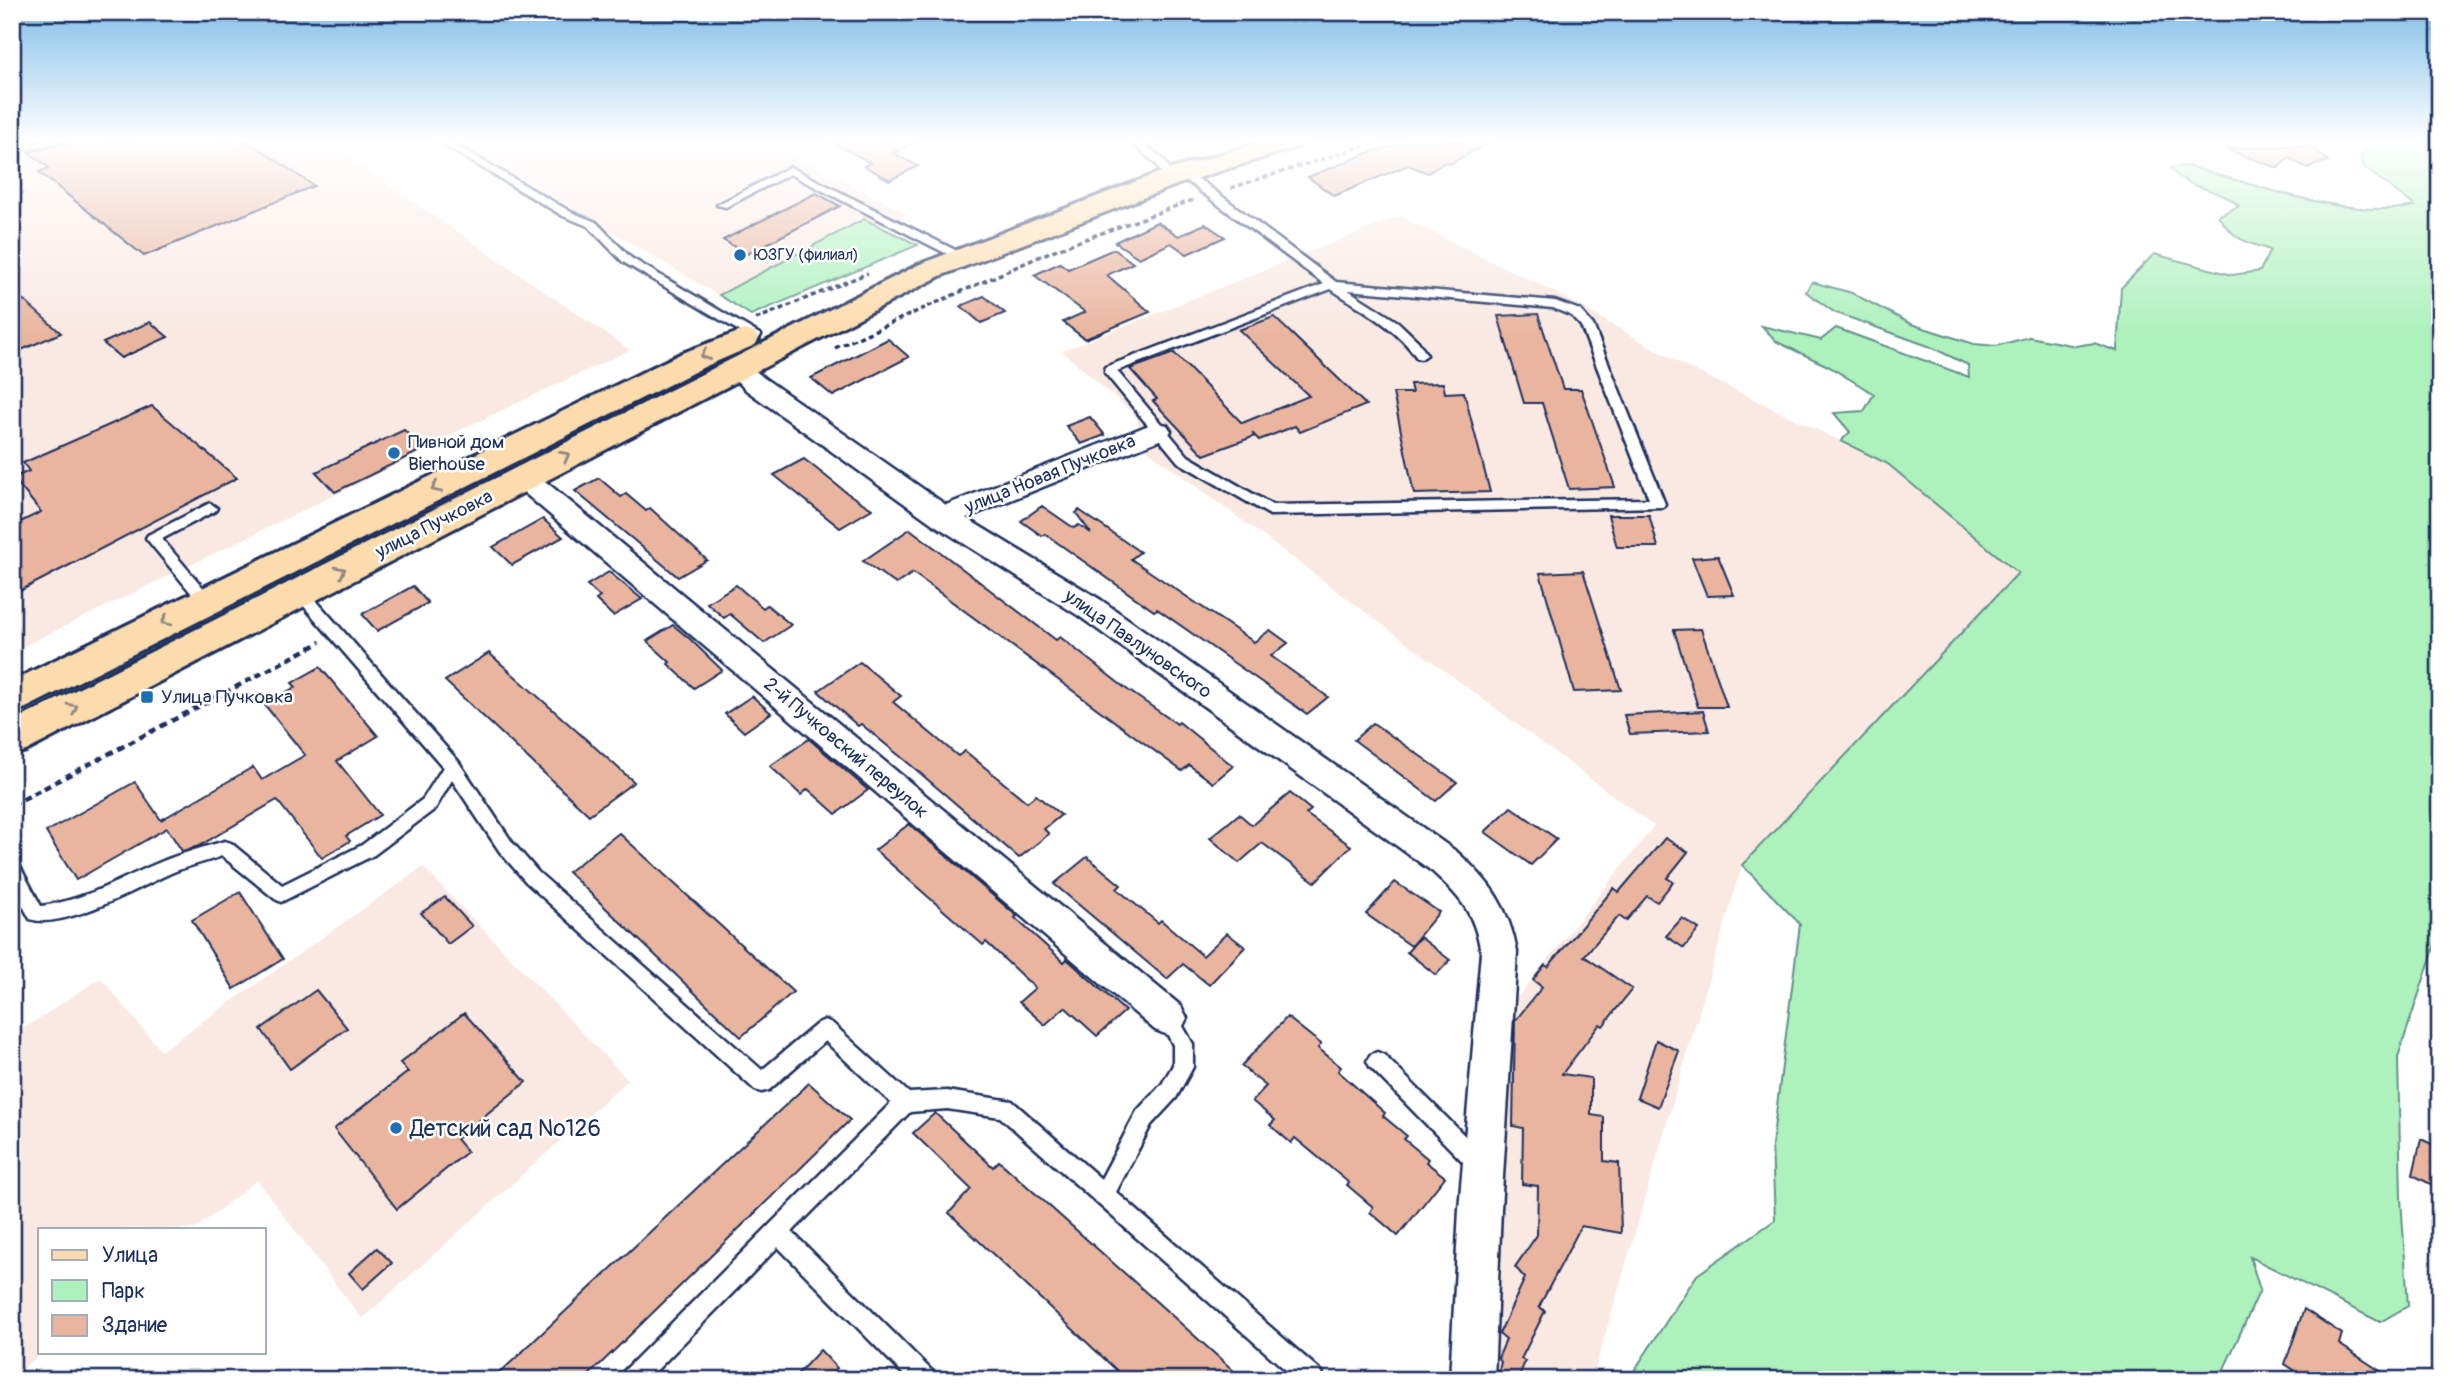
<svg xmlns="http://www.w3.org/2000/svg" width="2452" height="1392" viewBox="0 0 2452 1392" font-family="Pangolin,sans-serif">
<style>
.built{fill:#f9e9e2}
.green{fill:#adf1bc;stroke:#64908d;stroke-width:2}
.building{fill:#eab59f;stroke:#1b2f5e;stroke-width:2}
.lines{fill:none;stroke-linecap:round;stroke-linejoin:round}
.service-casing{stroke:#1b2f5e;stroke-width:5}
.minor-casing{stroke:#1b2f5e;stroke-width:5}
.primary-casing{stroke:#1b2f5e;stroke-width:6}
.path-far1{stroke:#1b2f5e;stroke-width:3.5;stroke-dasharray:5 3.5;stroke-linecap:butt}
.path{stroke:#1b2f5e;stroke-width:4.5;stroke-dasharray:7 5;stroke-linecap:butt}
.service{fill:#fff;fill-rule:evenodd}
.minor{fill:#fff;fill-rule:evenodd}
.primary{fill:#fcdcac;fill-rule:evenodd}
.oneway{stroke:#8c8685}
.poi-dot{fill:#1f6fb2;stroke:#fff;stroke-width:2.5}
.labels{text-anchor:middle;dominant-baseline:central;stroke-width:5;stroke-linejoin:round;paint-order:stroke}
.far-poi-label{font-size:16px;fill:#1b2f5e;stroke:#fff;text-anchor:start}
.poi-label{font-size:19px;fill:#1b2f5e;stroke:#fff;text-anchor:start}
.street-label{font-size:19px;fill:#1b2f5e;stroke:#fff}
.near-poi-label{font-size:23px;fill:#1b2f5e;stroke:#fff;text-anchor:start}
</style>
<rect width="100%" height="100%" fill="#fff"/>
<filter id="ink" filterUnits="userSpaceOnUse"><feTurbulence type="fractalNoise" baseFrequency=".0143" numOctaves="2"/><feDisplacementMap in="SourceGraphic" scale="14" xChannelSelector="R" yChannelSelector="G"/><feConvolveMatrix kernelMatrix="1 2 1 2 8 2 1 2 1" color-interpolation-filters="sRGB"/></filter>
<g filter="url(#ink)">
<g class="built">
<path d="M12 141H324L630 350 437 441 425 451 12 652Z"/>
<path d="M460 141H767L908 214 733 304Z"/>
<path d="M1400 216 1564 297 1683 365 1888 464 2019 573 1742 865 1592 1380H1482L1507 1011 1654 826 1143 447 1136 416 1062 351Z"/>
<path d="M423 867 628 1080 362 1319 257 1180 195 1229H40V1352H43L12 1377V1036L101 978 161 1051Z"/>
</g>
<g class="green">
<path d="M2376 141H2412L2440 148V869L2432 865 2437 939 2398 1057 2401 1198 2408 1306 2380 1322 2250 1257 2260 1290 2219 1380H1628L1697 1275 1775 1220 1772 1145 1800 924 1742 865 2018 573 1888 464 1841 441 1850 432 1834 413 1864 411 1874 394 1828 366 1777 342 1762 326 1821 340 1836 328 1969 377 1968 365 1931 347 1834 312 1806 292 1812 282 1852 293 1911 324 1974 344 1996 346 2029 337 2076 346 2094 343 2117 351 2121 288 2154 254 2232 275 2260 271 2270 250C2242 240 2237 242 2218 216L2239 206C2219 187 2186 190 2170 168L2187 166C2254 184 2347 220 2415 206L2364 167 2360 155Z"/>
<path d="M864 219 918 245 751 315 719 295Z"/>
<path d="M352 542 357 543 360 551 12 730V707Z"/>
</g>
<g class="building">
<path d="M67 141H248L314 186 144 256 39 172 49 168 29 152 65 144Z"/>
<path d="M830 141H919L893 153 918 166 890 180 864 166 871 163Z"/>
<path d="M1412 141H1492L1450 164 1445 162 1428 173 1408 165 1334 196 1308 177 1371 152Z"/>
<path d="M2284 146H2311L2328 161 2307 168 2289 158 2278 168 2226 149Z"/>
<path d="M816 193 840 206 747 254 723 240Z"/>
<path d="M1157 222 1179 236 1205 224 1225 237 1187 254 1171 243 1139 258 1115 242Z"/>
<path d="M1114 249 1133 263 1107 275 1150 312 1085 339 1063 322 1085 312 1034 275 1060 263 1068 269Z"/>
<path d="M12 290 45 319 61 333 12 354Z"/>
<path d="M984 296 1005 313 981 323 961 306Z"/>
<path d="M1538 314 1563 389H1581L1615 487 1569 489 1542 403H1524L1498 316Z"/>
<path d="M1274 317 1366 405 1300 432 1295 426 1259 440 1252 433 1255 436 1204 455 1153 401 1157 399 1130 369 1174 353 1242 423 1309 396 1239 330Z"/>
<path d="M150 322 168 337 121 358 103 343Z"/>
<path d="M888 339 909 357 833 396 811 378Z"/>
<path d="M1443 383 1445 393 1464 392 1490 492 1414 494 1393 393H1412L1410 384Z"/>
<path d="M152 406 237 478 12 595V526L41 512 13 478 29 471 23 463Z"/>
<path d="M1090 417 1105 435 1081 444 1066 426Z"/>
<path d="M404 430 424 449 335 492 316 472Z"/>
<path d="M804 459 847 493 872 509 840 528 774 475Z"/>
<path d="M599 478 621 497 626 494 646 511 650 508 707 560 678 577 575 491Z"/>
<path d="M1042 506 1074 528 1079 525 1091 533 1076 513 1079 510 1140 552 1131 559 1254 642 1270 630 1288 643 1271 656 1328 697 1307 714 1157 609 1154 611 1045 534 1042 536 1021 521Z"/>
<path d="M1608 515H1649L1658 547H1617Z"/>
<path d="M543 519 563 537 512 565 493 547Z"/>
<path d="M910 529 1056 640 1060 637 1125 688 1177 724 1179 722 1233 766 1213 783 1189 765 1182 771 913 573 896 584 863 561Z"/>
<path d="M1718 556 1734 595 1707 596 1692 558Z"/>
<path d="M1583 571 1621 690 1574 692 1540 573Z"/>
<path d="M609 572 642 599 613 616 596 600 600 597 587 585Z"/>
<path d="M736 585 763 608 767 605 791 625 764 643 730 614 724 618 707 603Z"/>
<path d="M413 586 428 603 377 631 362 614Z"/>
<path d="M673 625 690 639 722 670 694 688 668 664 670 662 647 641Z"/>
<path d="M1701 629 1727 707H1698L1674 630Z"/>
<path d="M489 653 634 782 589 815 445 681Z"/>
<path d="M860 662 901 696 893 702 958 756 965 751 1027 802 1036 795 1061 815 1044 829 1049 834 1019 858 913 767 861 724 858 726 818 691Z"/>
<path d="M320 667 378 736 337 761 380 815 346 836 350 841 322 858 277 800 199 846 182 851 167 828 76 880 46 832 135 782 161 820 253 767 262 780 305 755 264 704 296 687 292 683Z"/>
<path d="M752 696 771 713 744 732 725 714Z"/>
<path d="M1703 711 1709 731 1630 734 1624 715Z"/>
<path d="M1373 723 1426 760 1457 782 1436 801 1354 740Z"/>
<path d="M809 739 868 790 836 814 808 789 801 795 770 766Z"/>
<path d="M1290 793 1311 810 1306 814 1351 846 1315 882 1262 843 1239 863 1210 838 1239 814 1252 825Z"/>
<path d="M1511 807 1557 839 1531 865 1485 832Z"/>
<path d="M909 824 1017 916 1015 918 1064 962 1067 959 1125 1011 1097 1036 1065 1007 1045 1025 1019 1002 1035 988 986 942 983 945 875 850Z"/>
<path d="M619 833 793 992 741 1037 568 872Z"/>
<path d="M1665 838 1688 852 1667 878 1673 882 1657 902 1647 896 1626 921 1619 916 1584 956 1632 989 1603 1026 1600 1024 1562 1074 1591 1078V1115L1604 1117V1161L1619 1163 1621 1233 1581 1226 1539 1307 1545 1311 1521 1359 1525 1361 1518 1380H1497L1501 1362 1498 1358 1506 1340 1499 1334 1525 1278 1515 1267 1537 1235 1538 1186 1522 1184 1523 1128 1513 1126 1515 1021 1542 987 1533 980 1545 965 1548 967 1614 888 1619 892Z"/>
<path d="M1087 857 1121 885 1117 889 1158 923 1161 920 1203 956 1227 933 1245 947 1209 985 1183 964 1167 979 1054 884Z"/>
<path d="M1395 882 1439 912 1411 946 1366 914Z"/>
<path d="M240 892 283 959 234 989 192 920Z"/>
<path d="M445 897 472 926 448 944 421 913Z"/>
<path d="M1682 918 1699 929 1684 948 1666 936Z"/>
<path d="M1420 937 1450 960 1436 975 1407 952Z"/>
<path d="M316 990 347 1028 290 1069 261 1029Z"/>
<path d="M464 1013 526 1082 456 1139 467 1152 397 1209 334 1129 408 1072 400 1063Z"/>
<path d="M1287 1017 1321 1044 1318 1048 1341 1067 1338 1071 1385 1113 1383 1116 1407 1136 1404 1139 1428 1159 1426 1162 1445 1177 1398 1236 1370 1212 1373 1207 1347 1185 1349 1183 1295 1138 1291 1143 1270 1125 1275 1120 1252 1101 1266 1086 1241 1066Z"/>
<path d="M1656 1040 1679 1051 1658 1107 1637 1098Z"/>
<path d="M809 1083 850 1120 584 1380H492Z"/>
<path d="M935 1113 993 1167 999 1161 1244 1380H1127L949 1213 971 1189 913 1133Z"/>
<path d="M2421 1139 2440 1148V1189L2413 1175Z"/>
<path d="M377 1248 392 1263 363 1289 349 1273Z"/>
<path d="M2304 1309 2342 1334 2339 1344 2394 1380H2291L2294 1370 2285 1364Z"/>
<path d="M820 1350 837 1368 826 1380H792Z"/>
</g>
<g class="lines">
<defs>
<g id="service">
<path d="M45 141H64L12 153V147Z"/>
<path d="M437 141H449L571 212 596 222 631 258 761 335 759 338H751L623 262 588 226 563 216Z"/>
<path d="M1130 141H1141L1164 160 1175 178 1174 180H1166L1156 164Z"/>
<path d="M790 167 965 255 967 257 957 259 790 174 726 207 717 205Z"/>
<path d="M1180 172H1188L1207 185 1336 282 1555 301 1580 310 1593 325 1665 504 1663 507 1270 515 1178 462 1105 373V367L1324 284 1180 176ZM1331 289C1362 310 1395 326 1417 358L1421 359 1427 355 1418 341 1398 322 1348 290 1553 308 1572 316 1581 326 1649 499 1272 505 1188 456 1117 371Z"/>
<path d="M210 503 217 508 215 511 162 539 211 597 213 601 206 606 201 605 146 538 148 535Z"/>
<path d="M300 587 305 588 458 761 512 842 538 872 762 1070 818 1023 825 1020 832 1023 909 1093 947 1091 1012 1101 1101 1179 1137 1111 1162 1084 1173 1065V1045L1159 1018 1161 1012 1168 1009 1175 1012 1193 1044V1067L1176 1098 1151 1125 1116 1192 1322 1372 1325 1380H1297L1000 1117 947 1109 910 1112 792 1232 933 1372 936 1380H909L778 1247 647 1380H620L623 1372 891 1103 825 1041 769 1090 762 1092 755 1090 526 882 500 852 452 780 435 809 374 855 281 902 275 899 222 856C206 862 187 866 171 873 140 887 62 931 30 919L12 886V861L18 863 41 906C87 900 121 878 163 861 183 853 204 847 225 841L231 843 282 885 362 845 423 799 443 767 295 596 293 592 295 588Z"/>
<path d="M1377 1052 1384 1055 1485 1156 1488 1163 1485 1170 1478 1173 1471 1170 1370 1067 1367 1061 1370 1055Z"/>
</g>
<g id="minor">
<path d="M737 360 746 363 764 378 946 505 1149 425 1158 423 1167 425 1171 431 1167 437 966 518 1101 600 1457 852C1490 881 1509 908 1517 952L1501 1209 1494 1380H1450L1459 1209 1481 952C1474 913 1462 899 1433 872L1079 616 933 524 746 390 724 368 728 363Z"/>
<path d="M524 469 534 472 1181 1006 1187 1018 1181 1030 1168 1035 1155 1030 514 484 510 478 514 472Z"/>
</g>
<g id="primary">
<path d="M1266 141H1304L1300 146 1179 184 940 276 26 751 12 755V722L920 264 1161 172Z"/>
<path d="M744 330 755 333 759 339 755 345 704 367 26 708 12 713V681L682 353Z"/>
</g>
</defs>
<use href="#service" class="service-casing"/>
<use href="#minor" class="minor-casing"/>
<use href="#primary" class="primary-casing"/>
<g class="path-far1">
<path d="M1231 188 1379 141"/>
<path d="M756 319 868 273"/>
<path d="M835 348 1052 251 1193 200"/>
</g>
<path class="path" d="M12 805 321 642"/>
<use href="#service" class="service"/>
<use href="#minor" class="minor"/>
<use href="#primary" class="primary"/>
</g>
<defs><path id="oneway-chevron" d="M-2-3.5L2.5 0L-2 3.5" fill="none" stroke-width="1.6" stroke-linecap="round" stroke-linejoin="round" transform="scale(1.75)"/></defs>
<g class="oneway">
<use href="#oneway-chevron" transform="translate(705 355) rotate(158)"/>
<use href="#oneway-chevron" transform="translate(565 456) rotate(-28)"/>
<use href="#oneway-chevron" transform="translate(436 488) rotate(155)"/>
<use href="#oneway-chevron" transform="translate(341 571) rotate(-27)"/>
<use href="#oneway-chevron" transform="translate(166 621) rotate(153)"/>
<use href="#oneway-chevron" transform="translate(73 708) rotate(-27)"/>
</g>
</g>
<linearGradient id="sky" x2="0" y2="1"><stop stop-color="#81bfe8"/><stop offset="0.42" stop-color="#fff"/><stop offset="1" stop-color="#fff" stop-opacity="0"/></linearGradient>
<rect width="2452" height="335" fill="url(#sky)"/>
<g class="poi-dot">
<circle cx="740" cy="255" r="7"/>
<circle cx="394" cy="453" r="7"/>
<rect x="140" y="690" width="14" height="14" rx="3.5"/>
<circle cx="396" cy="1128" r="7"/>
</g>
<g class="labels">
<g class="far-poi-label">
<text x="754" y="255">ЮЗГУ (филиал)</text>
</g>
<g class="poi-label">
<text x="408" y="442">Пивной дом<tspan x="408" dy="22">Bierhouse</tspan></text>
<text x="161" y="697">Улица Пучковка</text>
</g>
<g class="street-label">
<text transform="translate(1050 474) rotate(-22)">улица Новая Пучковка</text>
<text transform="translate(434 524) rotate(-27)">улица Пучковка</text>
<text transform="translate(1138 644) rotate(35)">улица Павлуновского</text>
<text transform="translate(846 748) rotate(40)">2-й Пучковский переулок</text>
</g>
<g class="near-poi-label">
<text x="410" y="1128">Детский сад №126</text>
</g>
</g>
<rect width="2452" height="1392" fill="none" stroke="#fff" stroke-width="42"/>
<rect x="21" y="21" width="2410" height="1350" fill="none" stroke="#1b2f5e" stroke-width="2.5" filter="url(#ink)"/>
<rect x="38" y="1228" width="228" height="126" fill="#ffffff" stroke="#a4acbf" stroke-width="2"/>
<rect x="52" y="1250" width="35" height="10" fill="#fcdcac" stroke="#a4acbf" stroke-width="2"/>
<text x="102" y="1262" font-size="21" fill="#1b2f5e">Улица</text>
<rect x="52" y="1280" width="35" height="21" fill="#adf1bc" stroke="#a4acbf" stroke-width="2"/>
<text x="102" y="1298" font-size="21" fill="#1b2f5e">Парк</text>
<rect x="52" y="1315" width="35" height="21" fill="#eab59f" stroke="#a4acbf" stroke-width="2"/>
<text x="102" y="1332" font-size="21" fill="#1b2f5e">Здание</text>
</svg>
